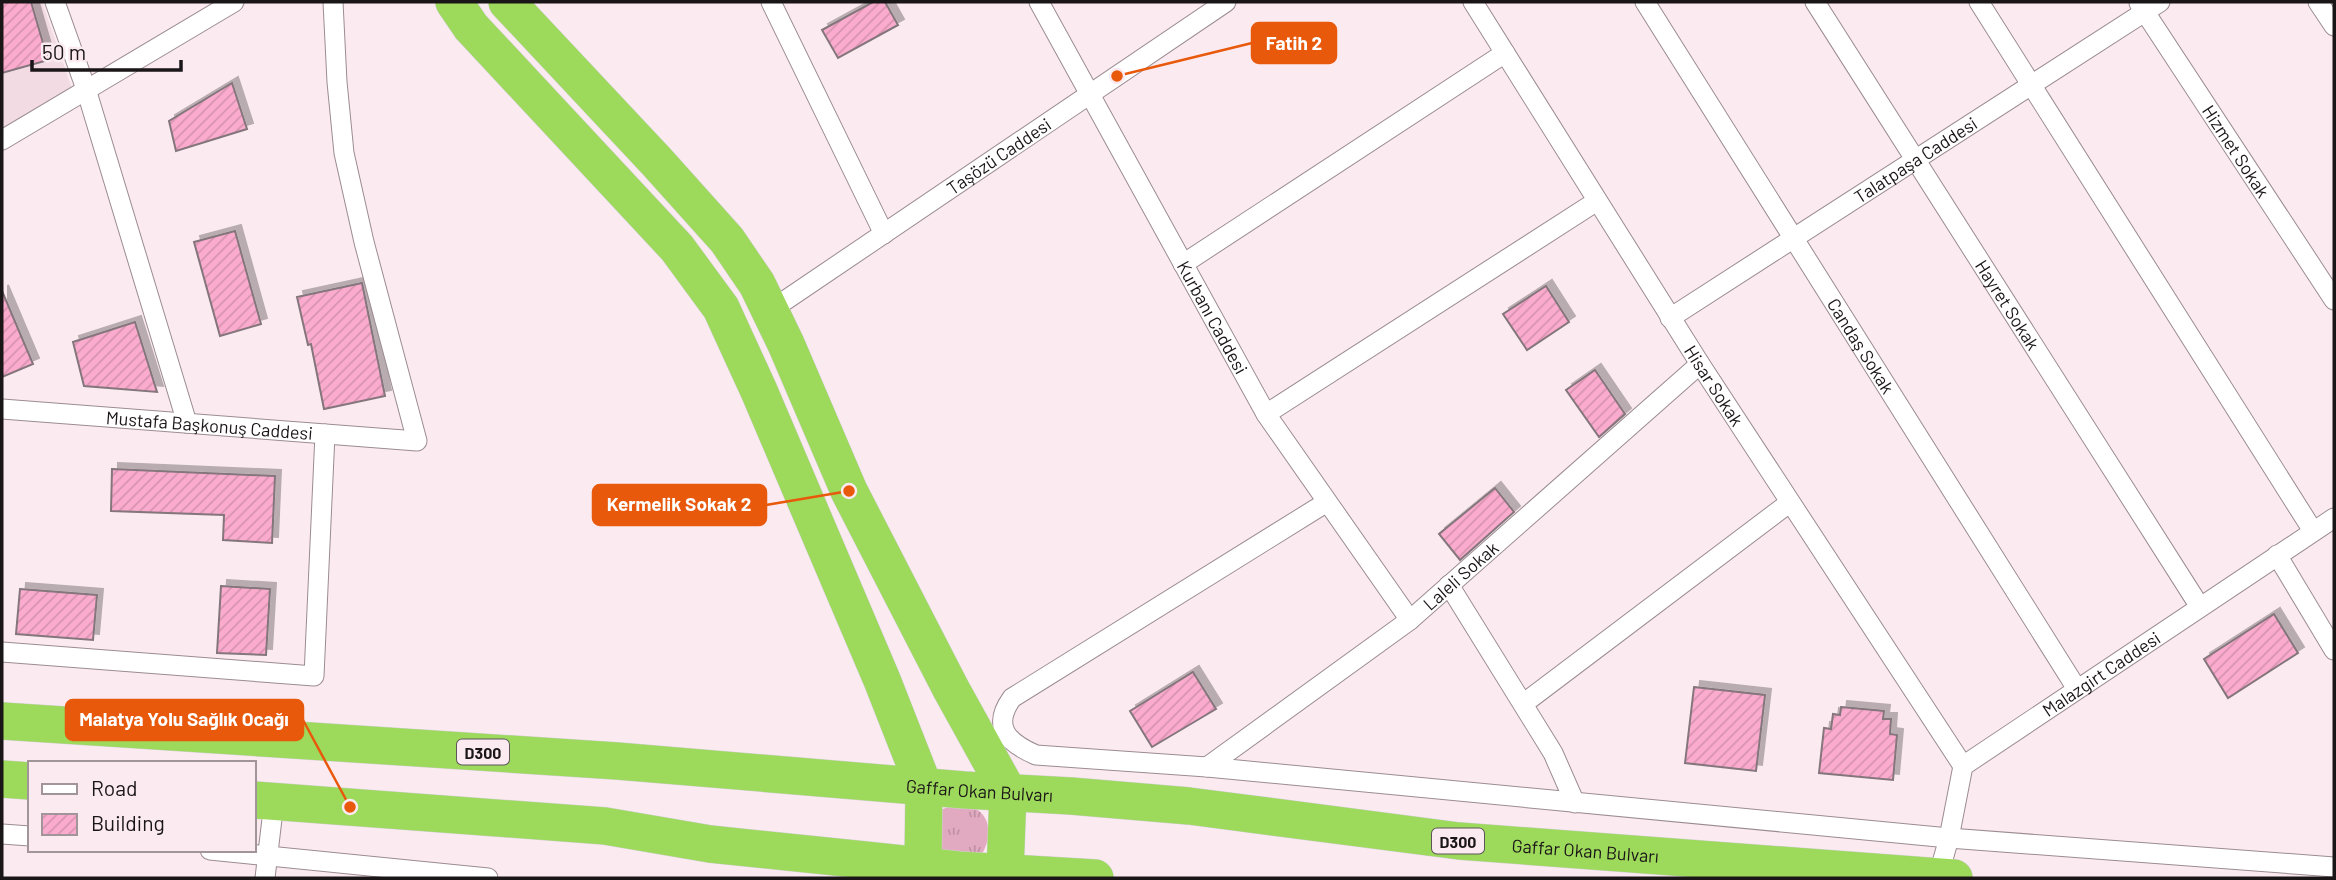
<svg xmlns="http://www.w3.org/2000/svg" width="2336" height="880" viewBox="0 0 2336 880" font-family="Barlow,sans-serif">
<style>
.built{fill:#f3dbe4}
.grass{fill:url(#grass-tufts)}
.building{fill:url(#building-hatch);stroke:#84767b;stroke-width:2;filter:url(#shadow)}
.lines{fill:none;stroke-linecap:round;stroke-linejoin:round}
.street-casing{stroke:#9b8c91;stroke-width:21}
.highway-casing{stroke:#d1d0d1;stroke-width:38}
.street{stroke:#fff;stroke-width:19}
.highway{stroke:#9dd95b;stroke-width:37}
.labels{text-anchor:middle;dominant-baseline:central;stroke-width:5;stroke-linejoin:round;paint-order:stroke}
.shield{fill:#fbebf1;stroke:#5e5558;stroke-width:2}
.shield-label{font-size:16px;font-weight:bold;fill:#1a1517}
.street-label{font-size:18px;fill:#1a1517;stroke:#fbebf1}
.leader{fill:none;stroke:#e8590c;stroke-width:2.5}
.callout-dot{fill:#e8590c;stroke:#fbebf1;stroke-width:2.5}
.callout{fill:#e8590c;stroke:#e8590c;stroke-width:2.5}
.callout-label{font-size:19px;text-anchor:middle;font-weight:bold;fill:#fff}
</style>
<defs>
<pattern id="grass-tufts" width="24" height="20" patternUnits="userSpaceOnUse" patternTransform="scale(1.75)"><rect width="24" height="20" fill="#e1aac1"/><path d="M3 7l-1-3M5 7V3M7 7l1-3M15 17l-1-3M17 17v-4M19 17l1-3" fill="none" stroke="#c091a5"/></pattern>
<pattern id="building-hatch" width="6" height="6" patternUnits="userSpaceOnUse" patternTransform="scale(1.75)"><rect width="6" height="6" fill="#fbacce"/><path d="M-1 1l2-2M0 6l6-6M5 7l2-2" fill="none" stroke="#d793b0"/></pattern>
<filter id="shadow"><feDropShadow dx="6" dy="-6" stdDeviation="0" flood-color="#0004"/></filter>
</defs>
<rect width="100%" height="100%" fill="#fbebf1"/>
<path class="built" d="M2 2H42L72 89 2 128Z"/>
<path class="grass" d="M952 805C958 805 964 805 969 806 994 813 992 842 979 858L946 862 930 825 941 810Z"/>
<g class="building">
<path d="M2 2H31L48 60 2 73Z"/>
<path d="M873 2H885L898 25 838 58 822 30Z"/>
<path d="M232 83 247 129 176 151 169 121Z"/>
<path d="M235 231 261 324 220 336 194 242Z"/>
<path d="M362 283 385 396 324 409 311 344 308 345 297 297Z"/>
<path d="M1546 286 1569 322 1527 350 1503 314Z"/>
<path d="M2 291 33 364 2 377Z"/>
<path d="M135 322 157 392 84 386 73 342Z"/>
<path d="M1595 370 1625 414 1599 437 1566 390Z"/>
<path d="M112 469 275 476 272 543 223 540 224 515 111 511Z"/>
<path d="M1495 488 1514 512 1460 560 1439 534Z"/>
<path d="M221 586 270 589 266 655 217 653Z"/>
<path d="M20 589 97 595 93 640 16 634Z"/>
<path d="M2274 614 2298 653 2228 698 2204 659Z"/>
<path d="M1193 672 1216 709 1152 747 1130 711Z"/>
<path d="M1694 687 1765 695 1756 771 1685 763Z"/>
<path d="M1841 707 1884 711 1883 719H1891L1890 734 1897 735 1893 780 1819 773 1824 728 1831 729 1833 714 1840 715Z"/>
</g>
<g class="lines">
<defs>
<g id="street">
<path d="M55 2 86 89 187 423"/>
<path d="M771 2 884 234"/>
<path id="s1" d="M1039 2 1266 414 1410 620"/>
<path id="s2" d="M1473 2 1700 364 1963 766"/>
<path id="s3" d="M1645 2 2077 689"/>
<path id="s4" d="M1815 2 2200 607"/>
<path d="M1979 2 2313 531"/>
<path d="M2318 2 2334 26"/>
<path id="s5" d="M2139 3 2334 300"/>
<path d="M2 140 234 2"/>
<path d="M1183 264 1505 53"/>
<path id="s6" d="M771 310 1226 2"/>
<path id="s7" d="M1670 318 2160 2"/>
<path id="s8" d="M2 409 417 441 364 242 344 153 337 82 333 2"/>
<path d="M1266 414 1597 201"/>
<path d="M1327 502 1012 698C991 727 1008 743 1036 755L1207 767 1949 838 2334 867"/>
<path d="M2277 555 2334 650"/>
<path d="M1449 585 1553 753 1575 803"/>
<path d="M2 652 314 676 325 434"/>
<path d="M1523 704 1789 503"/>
<path id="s9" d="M1207 767 1410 620 1700 364"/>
<path d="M2 834 30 836"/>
<path d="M210 850 488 878"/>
<path id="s10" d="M1938 877 1949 838 1963 766 2334 518"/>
<path d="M265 878 274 802"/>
</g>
<g id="highway">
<path d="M454 2 471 27 677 248 721 308 759 391 882 680 924 787 923 866"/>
<path d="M507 2 657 162 727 240 757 284 786 344 849 491 951 689 1008 792 1005 873"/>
<path id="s11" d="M2 721 617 761 964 790 1071 796 1189 806 1459 841 1954 878"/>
<path d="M2 779 30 781"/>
<path d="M254 800 605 826 710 844 865 860 959 870 1095 878"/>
</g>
</defs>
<use href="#street" class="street-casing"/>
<use href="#highway" class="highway-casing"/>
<use href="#street" class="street"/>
<use href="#highway" class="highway"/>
</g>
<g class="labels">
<g class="shield">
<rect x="457" y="739.5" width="52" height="25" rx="5"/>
<rect x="1432" y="828.5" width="52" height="25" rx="5"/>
</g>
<g class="shield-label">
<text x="483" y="752">D300</text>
<text x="1458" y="841">D300</text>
</g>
<g class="street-label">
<text stroke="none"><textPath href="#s5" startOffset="177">Hizmet Sokak</textPath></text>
<text stroke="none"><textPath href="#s6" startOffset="275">Taşözü Caddesi</textPath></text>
<text stroke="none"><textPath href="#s7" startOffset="292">Talatpaşa Caddesi</textPath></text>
<text stroke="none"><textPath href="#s4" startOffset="359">Hayret Sokak</textPath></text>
<text stroke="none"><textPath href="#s1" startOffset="360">Kurbanı Caddesi</textPath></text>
<text stroke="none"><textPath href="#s3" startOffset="406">Candaş Sokak</textPath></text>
<text stroke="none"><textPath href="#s2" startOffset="453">Hisar Sokak</textPath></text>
<text stroke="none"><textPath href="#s8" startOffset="208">Mustafa Başkonuş Caddesi</textPath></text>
<text stroke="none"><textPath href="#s9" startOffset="318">Laleli Sokak</textPath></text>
<text stroke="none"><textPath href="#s10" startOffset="280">Malazgirt Caddesi</textPath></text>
<text stroke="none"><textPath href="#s11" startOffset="980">Gaffar Okan Bulvarı</textPath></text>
<text stroke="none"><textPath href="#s11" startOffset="1589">Gaffar Okan Bulvarı</textPath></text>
</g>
</g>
<path class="leader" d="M1117 76L1252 43M849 491L766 505M350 807L303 720"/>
<g class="callout-dot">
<circle cx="1117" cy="76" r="7"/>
<circle cx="849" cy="491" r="7"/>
<circle cx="350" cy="807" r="7"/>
</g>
<g class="callout">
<rect x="1252" y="23" width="84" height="40" rx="7"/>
<rect x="593" y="485" width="173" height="40" rx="7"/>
<rect x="66" y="700" width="237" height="40" rx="7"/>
</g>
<g class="callout-label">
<text x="1294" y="50">Fatih 2</text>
<text x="679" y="511">Kermelik Sokak 2</text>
<text x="184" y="726">Malatya Yolu Sağlık Ocağı</text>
</g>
<rect width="2336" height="880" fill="none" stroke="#1a1517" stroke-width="7"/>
<rect x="28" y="761" width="228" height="91" fill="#fbebf1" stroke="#a1959a" stroke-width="2"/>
<rect x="42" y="784" width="35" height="10" fill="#ffffff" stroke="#a1959a" stroke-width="2"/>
<text x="91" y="796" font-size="21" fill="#1a1517">Road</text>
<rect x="42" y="814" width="35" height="21" fill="url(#building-hatch)" stroke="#a1959a" stroke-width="2"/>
<text x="91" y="831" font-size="21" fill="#1a1517">Building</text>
<path d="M32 60v10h149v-10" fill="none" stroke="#1a1517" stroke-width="3.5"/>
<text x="42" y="60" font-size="21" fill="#1a1517" stroke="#fbebf1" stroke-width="5" paint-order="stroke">50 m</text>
</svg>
